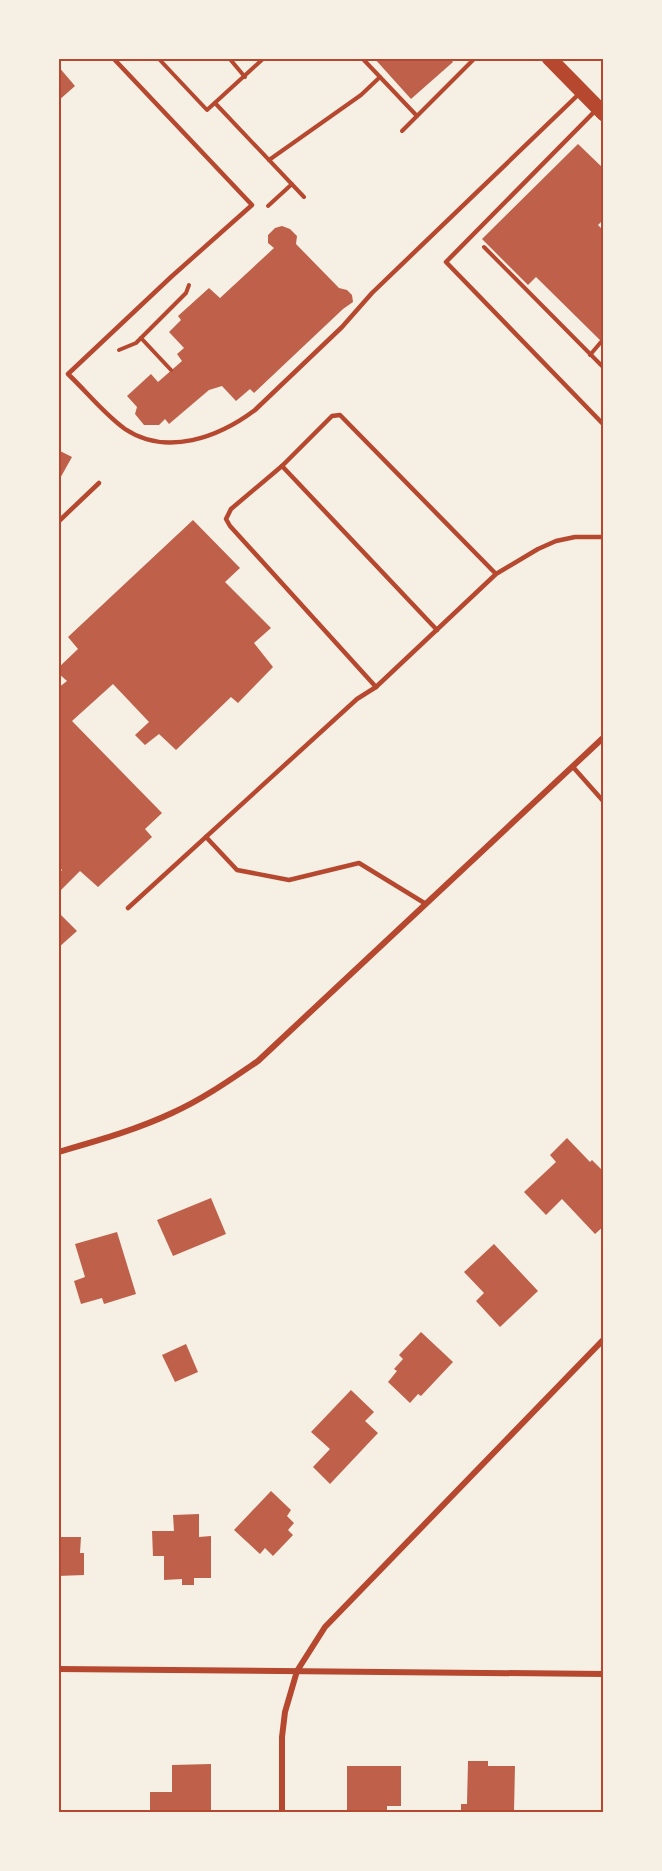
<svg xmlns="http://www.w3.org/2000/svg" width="662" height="1871" viewBox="0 0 662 1871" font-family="Manrope,sans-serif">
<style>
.building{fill:#bf614a}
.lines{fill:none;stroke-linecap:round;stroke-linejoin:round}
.path{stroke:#b5482f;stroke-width:4}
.service{stroke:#b5482f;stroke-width:4.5}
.minor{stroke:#b5482f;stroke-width:6}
.primary{stroke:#b5482f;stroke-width:15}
.neatline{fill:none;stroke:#b5482f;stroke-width:2}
</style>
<rect width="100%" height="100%" fill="#f6efe4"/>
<g class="building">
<path d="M374 58H450L453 62 411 99Z"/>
<path d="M58 66 75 86 58 101Z"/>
<path d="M578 144 604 169V219L598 225 604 231V344L536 277 528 285 482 239Z"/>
<path d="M282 226 290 229 297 236 296 244 339 288 347 290 352 295 353 302 343 309 254 393 250 389 236 401 222 386 209 390 169 424 165 419 159 425H144L135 414 137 407 127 396 151 374 158 382 182 361 177 354 184 348 169 332 181 320 178 316 209 288 220 298 274 248 268 243V235L275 228Z"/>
<path d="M58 450 72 457 58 482Z"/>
<path d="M193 520 240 568 225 582 271 628 254 643 273 667 238 703 231 697 176 750 159 734 145 745 135 735 149 722 113 684 72 721 162 813 145 829 152 837 98 887 80 871 58 893V874L62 870 58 866V688L67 681 58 673V668L78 649 68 637Z"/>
<path d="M58 912 77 931 58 948Z"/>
<path d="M567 1138 590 1162 592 1160 604 1172V1226L595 1234 562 1199 546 1215 524 1192 556 1162 550 1155Z"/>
<path d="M211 1198 226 1234 173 1256 157 1220Z"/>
<path d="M117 1232 136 1294 104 1304 102 1298 81 1304 74 1281 85 1277 75 1244Z"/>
<path d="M494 1244 538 1291 500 1327 476 1301 484 1293 464 1272Z"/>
<path d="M421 1332 453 1362 421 1396 418 1394 410 1403 388 1382 397 1371 394 1369 403 1359 399 1355Z"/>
<path d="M186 1344 198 1372 175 1382 162 1355Z"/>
<path d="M351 1390 374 1412 365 1421 378 1433 330 1484 313 1467 330 1449 311 1432Z"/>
<path d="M271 1491 291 1510 287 1516 294 1523 288 1530 293 1535 273 1556 265 1548 260 1554 234 1530Z"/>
<path d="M199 1514V1537L211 1536V1578H194V1585H182V1579L164 1580V1556H153L152 1531H174L173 1515Z"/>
<path d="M58 1537H81L80 1553H84V1575L58 1576Z"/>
<path d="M468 1761H488V1766H515L514 1812H461V1804H467Z"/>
<path d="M211 1764V1812H150V1792H172V1765Z"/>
<path d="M347 1766H401V1806H387V1812H347Z"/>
</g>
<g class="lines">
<g class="path">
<path d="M158 58 207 110 264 58"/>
<path d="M229 58 245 77"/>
<path d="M362 58 417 116"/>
<path d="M215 103 304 197"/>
<path d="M402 131 475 58"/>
<path d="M269 160 361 95 380 77"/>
<path d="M268 206 292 184"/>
<path d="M484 247 604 368"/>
<path d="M141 338 171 370"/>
<path d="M119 350 136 343 186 293 189 285"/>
<path d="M590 355 601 342"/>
</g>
<g class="service">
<path d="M113 58 252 205 171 277 68 374C87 392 104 414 125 429 167 457 219 437 255 410L342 327 372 293 580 93"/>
<path d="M597 109 446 262 604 425"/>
<path d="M282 466 437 630"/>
<path d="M58 522 99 483"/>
<path d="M496 574 340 415 332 416 282 466 231 509 226 519 230 526 376 687 496 574 538 549 556 541 575 537H604"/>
<path d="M573 767 604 802"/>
<path d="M206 837 237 870 289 880 359 863 426 904"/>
<path d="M128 908 357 699 376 687"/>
</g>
<g class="minor">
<path d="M58 1152C96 1141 136 1130 172 1113 203 1099 230 1080 258 1061L604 737"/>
<path d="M58 1669 604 1674"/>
<path d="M282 1812V1737L285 1712 297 1671 325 1627 604 1339"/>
</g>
<path class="primary" d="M549 58 604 114"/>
</g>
<rect width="662" height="1871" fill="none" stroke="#f6efe4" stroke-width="120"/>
<rect x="60" y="60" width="542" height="1751" class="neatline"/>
</svg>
